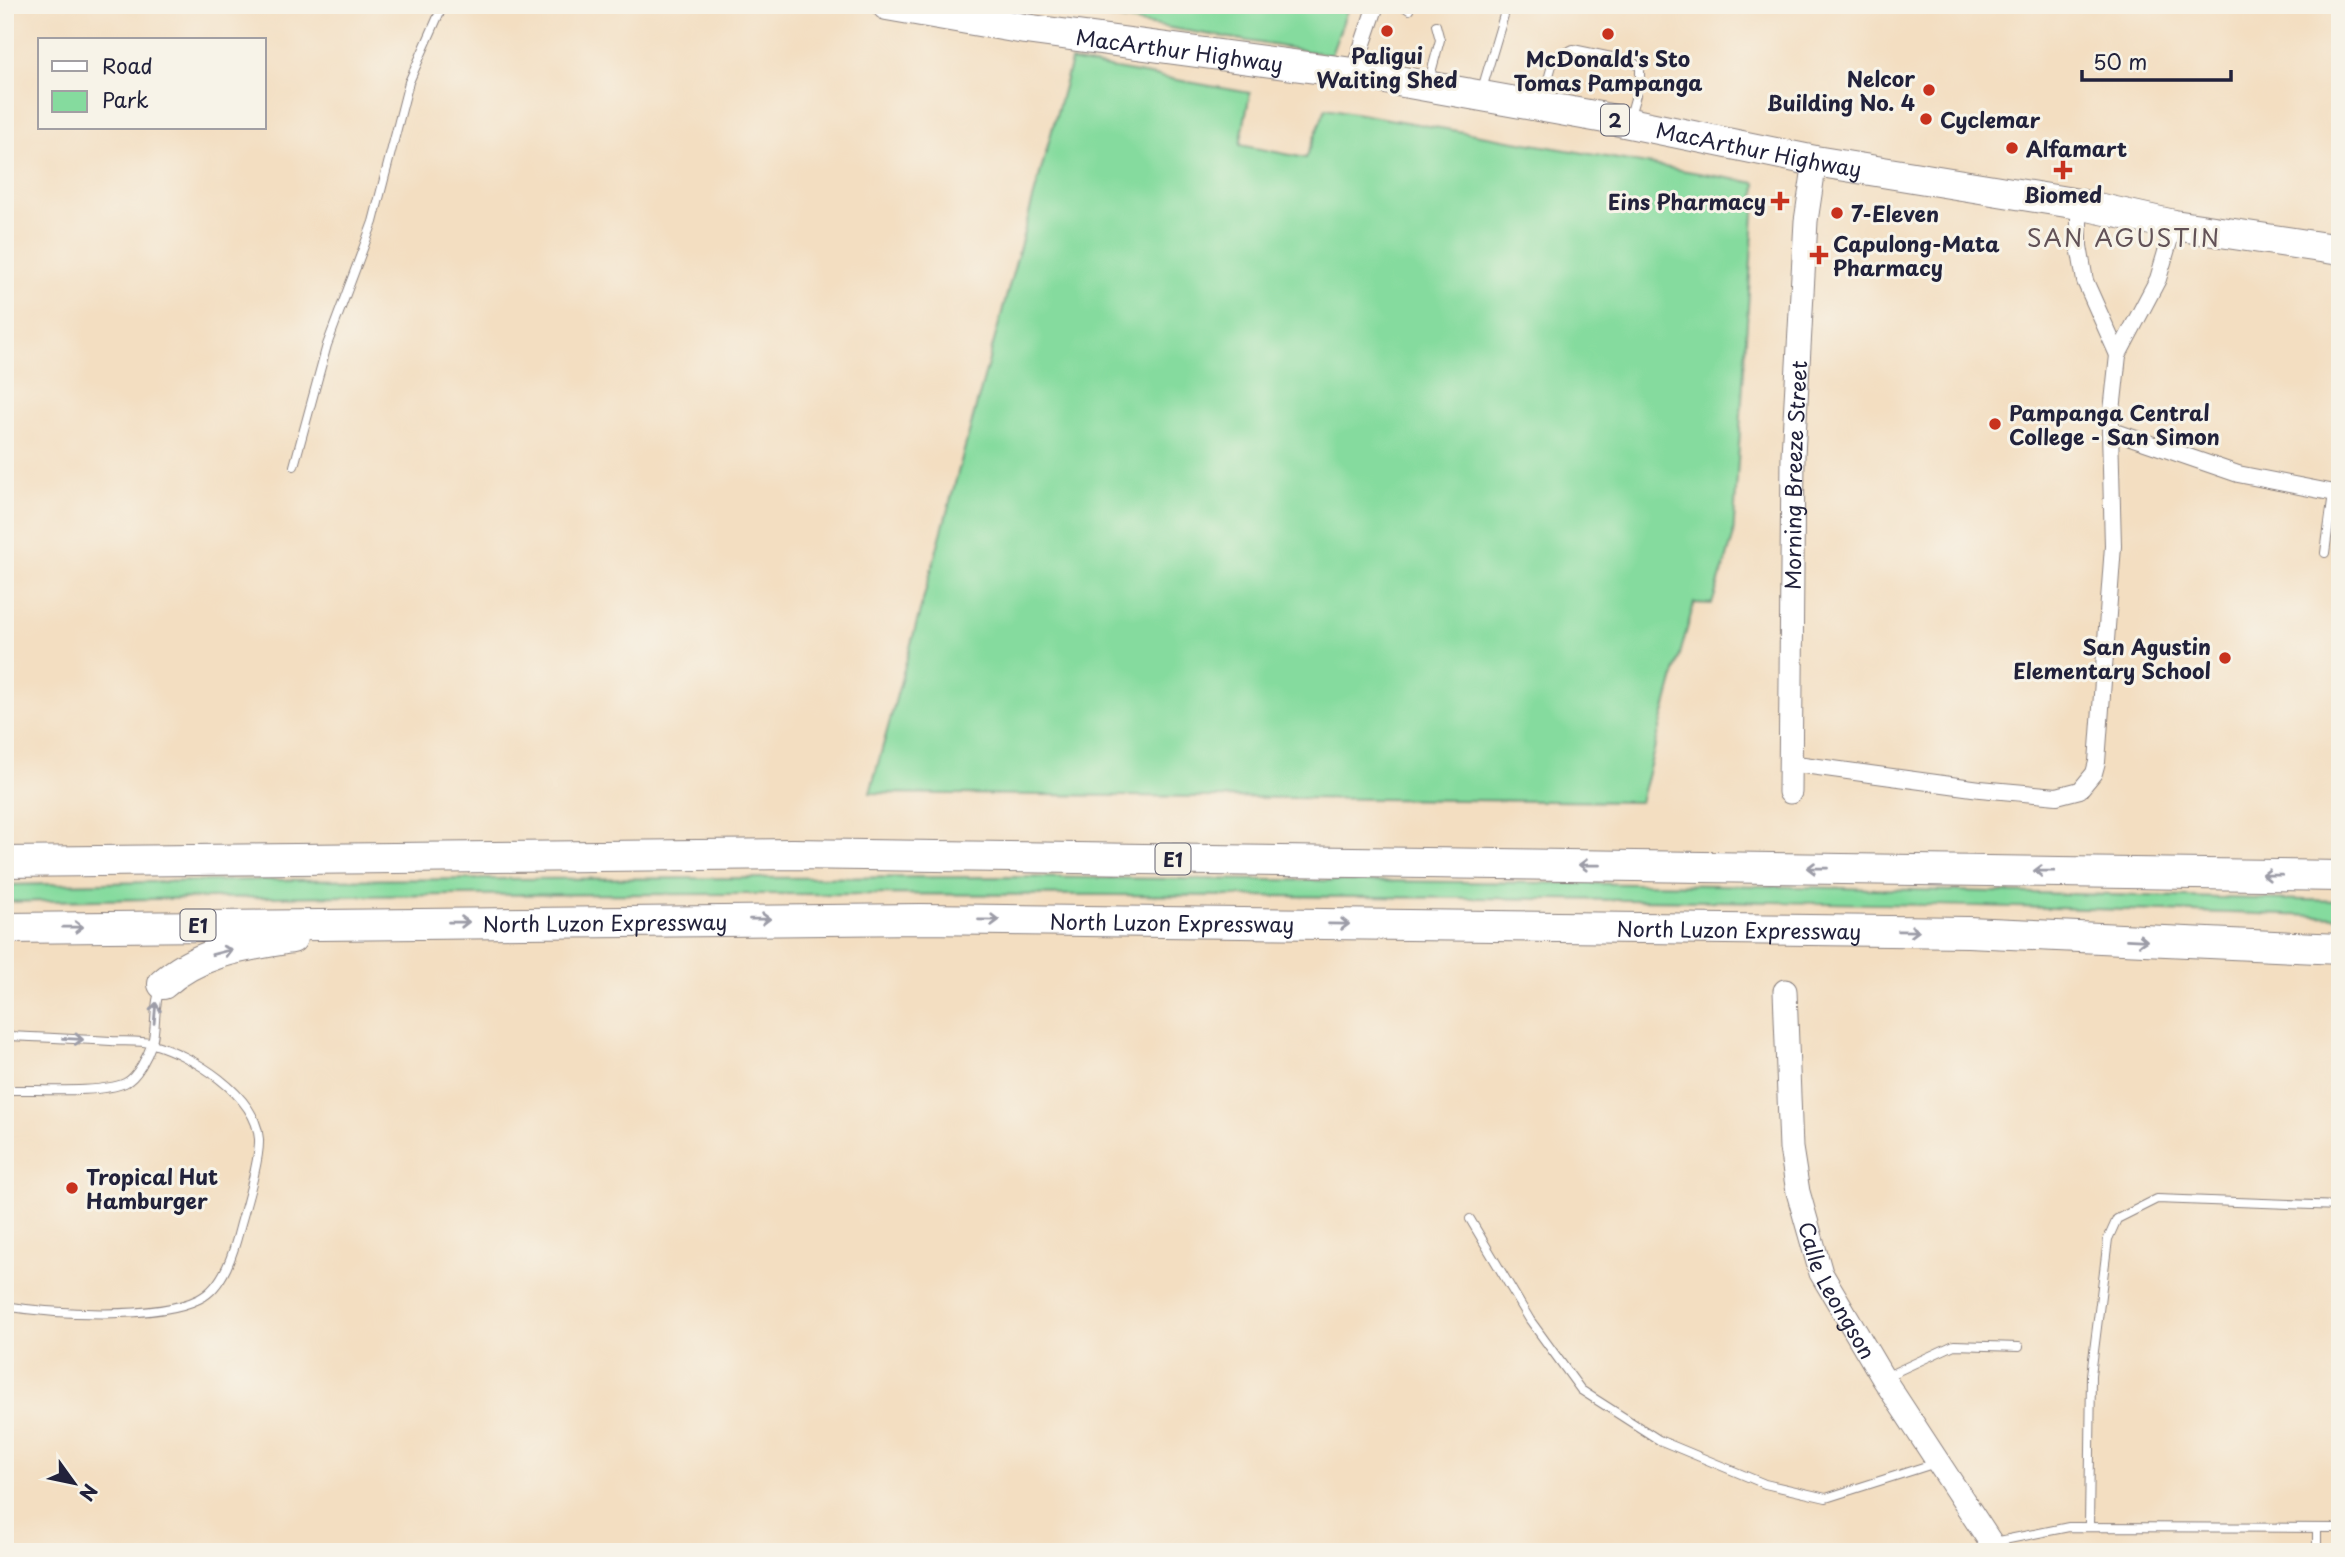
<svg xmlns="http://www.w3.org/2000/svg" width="2345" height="1557" viewBox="0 0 2345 1557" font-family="'Playpen Sans',sans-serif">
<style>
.green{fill:#85db9e;stroke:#547e6c;stroke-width:2}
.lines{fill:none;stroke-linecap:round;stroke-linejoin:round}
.lane-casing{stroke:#8a807e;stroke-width:10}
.street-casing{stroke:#8a807e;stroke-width:18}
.secondary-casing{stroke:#8a807e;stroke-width:25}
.highway-casing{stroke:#8a807e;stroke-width:32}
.lane{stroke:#fff;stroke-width:8}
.street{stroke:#fff;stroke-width:16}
.secondary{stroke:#fff;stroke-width:23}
.highway{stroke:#fff;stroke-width:30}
.oneway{stroke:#9c9ca7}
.poi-dot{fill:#c8321e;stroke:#f7f3e8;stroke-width:2.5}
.labels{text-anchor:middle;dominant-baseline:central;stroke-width:6;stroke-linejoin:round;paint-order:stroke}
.shield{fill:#f7f3e8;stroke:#62616f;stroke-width:2}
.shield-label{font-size:19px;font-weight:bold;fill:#22223b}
.street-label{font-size:21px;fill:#22223b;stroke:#f7f3e8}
.poi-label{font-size:21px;font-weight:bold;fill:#22223b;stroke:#f7f3e8;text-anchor:start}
.quarter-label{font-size:24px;letter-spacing:2px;fill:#625257;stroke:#f7f3e8}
</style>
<rect width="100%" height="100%" fill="#f7f3e8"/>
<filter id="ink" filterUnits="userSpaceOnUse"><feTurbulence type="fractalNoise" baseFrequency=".0143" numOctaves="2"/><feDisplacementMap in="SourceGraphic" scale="14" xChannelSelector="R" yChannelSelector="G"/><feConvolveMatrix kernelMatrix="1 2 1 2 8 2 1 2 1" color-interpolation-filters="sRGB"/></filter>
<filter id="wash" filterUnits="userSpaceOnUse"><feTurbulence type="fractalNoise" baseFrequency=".00686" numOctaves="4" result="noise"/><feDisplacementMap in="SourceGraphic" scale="28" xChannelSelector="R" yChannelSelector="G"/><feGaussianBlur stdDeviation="1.57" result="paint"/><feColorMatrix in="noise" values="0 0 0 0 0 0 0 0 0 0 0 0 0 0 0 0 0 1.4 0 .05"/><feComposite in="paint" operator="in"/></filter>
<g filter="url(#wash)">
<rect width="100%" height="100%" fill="#f3dec1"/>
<g class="green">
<path d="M1033 5H1349L1331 55Z"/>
<path d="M1071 61 1250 93 1240 145 1306 158 1326 108 1756 183 1733 538 1712 604 1694 603 1640 802 870 793Z"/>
<path d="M1006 877 1718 885 2340 901V917C1973 903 1605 899 1237 896 826 893 416 892 5 902V885L253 880Z"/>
</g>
</g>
<g filter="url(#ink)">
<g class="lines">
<defs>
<g id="lane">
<path d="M1402 5 1409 10"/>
<path d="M1429 80 1440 40 1436 25"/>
<path d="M1482 89 1507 5"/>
<path d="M1542 101 1554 58 1573 49 1631 61 1640 67V81L1630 116"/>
<path d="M294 466 327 345 373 222 409 82 443 5"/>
<path d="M2325 553 2333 493"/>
<path d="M5 1036C41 1037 76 1039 111 1041 124 1042 141 1040 153 1044 191 1055 256 1094 259 1139 260 1160 246 1205 240 1227 234 1251 224 1287 199 1299 157 1320 52 1314 5 1306"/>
<path d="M5 1090C34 1089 101 1094 125 1083 137 1078 148 1055 152 1043 157 1025 153 1007 160 989"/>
<path d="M1470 1219 1530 1320 1581 1390 1659 1440 1765 1484 1826 1498 1936 1463"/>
<path d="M1885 1377 1954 1345 2019 1347"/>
<path d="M2089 1526 2091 1375 2108 1239 2117 1219 2157 1199 2340 1206"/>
<path d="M2317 1528V1552"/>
<path d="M1994 1542 2069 1527 2340 1528"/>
</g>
<g id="street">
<path d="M1353 73 1376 5"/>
<path d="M2079 204V246L2085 281 2118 355"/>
<path d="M2110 430 2238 474 2340 494"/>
<path d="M1789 763 1980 789 2057 796 2080 790 2094 773 2097 762 2113 546 2110 430 2118 355 2158 279 2174 225"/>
</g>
<g id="secondary">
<path id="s1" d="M1790 792 1793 455 1806 221 1815 161"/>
<path id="s2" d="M1785 991 1791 1148 1798 1192 1821 1273 1883 1378 1997 1552"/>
</g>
<g id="highway">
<path id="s3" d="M887 5 1025 29 1353 73 1605 118 1815 161 2079 204 2174 225 2340 250"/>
<path d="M5 862 792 854 2340 876"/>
<path id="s4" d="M5 928 921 919 1968 932 2340 949"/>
<path d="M163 984C200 951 245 946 292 938"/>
</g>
</defs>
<use href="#lane" class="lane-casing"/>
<use href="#street" class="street-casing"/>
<use href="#secondary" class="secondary-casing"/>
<use href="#highway" class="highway-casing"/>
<use href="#lane" class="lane"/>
<use href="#street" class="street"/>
<use href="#secondary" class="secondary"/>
<use href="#highway" class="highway"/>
</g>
<defs><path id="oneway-shaft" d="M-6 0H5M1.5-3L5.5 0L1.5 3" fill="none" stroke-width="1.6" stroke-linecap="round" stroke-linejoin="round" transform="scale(1.75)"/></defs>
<g class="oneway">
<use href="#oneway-shaft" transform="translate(1589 865) rotate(-179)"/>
<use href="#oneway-shaft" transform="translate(1817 868) rotate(-179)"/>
<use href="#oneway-shaft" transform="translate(2044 871) rotate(-179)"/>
<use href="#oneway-shaft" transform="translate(2272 875) rotate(-179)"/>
<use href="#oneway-shaft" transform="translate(760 919) rotate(-1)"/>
<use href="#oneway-shaft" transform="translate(989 920) rotate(1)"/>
<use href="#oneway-shaft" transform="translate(459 922) rotate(-1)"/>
<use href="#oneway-shaft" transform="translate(1339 924) rotate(1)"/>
<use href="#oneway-shaft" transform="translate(73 927) rotate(-1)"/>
<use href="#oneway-shaft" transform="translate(1909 931) rotate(1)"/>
<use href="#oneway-shaft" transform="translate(2137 940) rotate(3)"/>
<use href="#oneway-shaft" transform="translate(222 952) rotate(-15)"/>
<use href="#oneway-shaft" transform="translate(155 1013) rotate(-85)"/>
<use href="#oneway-shaft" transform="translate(73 1039) rotate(3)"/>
</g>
</g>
<g class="poi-dot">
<circle cx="1387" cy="31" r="7"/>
<circle cx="1608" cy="34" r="7"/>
<circle cx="1929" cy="90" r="7"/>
<circle cx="1926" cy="119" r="7"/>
<circle cx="2012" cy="148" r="7"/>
<path d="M2059.5 159.5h7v7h7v7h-7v7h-7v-7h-7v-7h7z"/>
<path d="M1776.5 190.5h7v7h7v7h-7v7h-7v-7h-7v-7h7z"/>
<circle cx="1837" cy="213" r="7"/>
<path d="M1815.5 244.5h7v7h7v7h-7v7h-7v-7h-7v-7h7z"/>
<circle cx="1995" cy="424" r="7"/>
<circle cx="2225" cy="658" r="7"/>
<circle cx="72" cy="1188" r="7"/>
</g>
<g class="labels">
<g class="shield">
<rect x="1601" y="104.5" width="28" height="31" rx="5"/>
<rect x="1155.5" y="843.5" width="35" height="31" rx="5"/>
<rect x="180.5" y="909.5" width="35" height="31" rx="5"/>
</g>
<g class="shield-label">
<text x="1615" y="120">2</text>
<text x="1173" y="859">E1</text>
<text x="198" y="925">E1</text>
</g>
<g class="street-label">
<text stroke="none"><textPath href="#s3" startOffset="296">MacArthur Highway</textPath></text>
<text stroke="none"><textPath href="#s3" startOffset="884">MacArthur Highway</textPath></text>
<text stroke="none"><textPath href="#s1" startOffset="317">Morning Breeze Street</textPath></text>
<text stroke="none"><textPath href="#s4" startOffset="600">North Luzon Expressway</textPath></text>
<text stroke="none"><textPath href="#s4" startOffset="1167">North Luzon Expressway</textPath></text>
<text stroke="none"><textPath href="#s4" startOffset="1734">North Luzon Expressway</textPath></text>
<text stroke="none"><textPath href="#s2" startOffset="308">Calle Leongson</textPath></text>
</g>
<g class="poi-label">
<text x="1387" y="55" text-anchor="middle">Paligui<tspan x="1387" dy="24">Waiting Shed</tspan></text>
<text x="1608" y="58" text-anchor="middle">McDonald's Sto<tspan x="1608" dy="24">Tomas Pampanga</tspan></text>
<text x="1915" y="78" text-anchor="end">Nelcor<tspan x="1915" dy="24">Building No. 4</tspan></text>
<text x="1940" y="119">Cyclemar</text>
<text x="2026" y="148">Alfamart</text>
<text x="2063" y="194" text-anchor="middle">Biomed</text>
<text x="1766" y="201" text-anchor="end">Eins Pharmacy</text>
<text x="1851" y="213">7-Eleven</text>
<text x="1833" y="243">Capulong-Mata<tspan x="1833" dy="24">Pharmacy</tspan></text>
<text x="2009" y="412">Pampanga Central<tspan x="2009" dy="24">College - San Simon</tspan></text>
<text x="2211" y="646" text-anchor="end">San Agustin<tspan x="2211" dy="24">Elementary School</tspan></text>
<text x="86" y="1176">Tropical Hut<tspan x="86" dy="24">Hamburger</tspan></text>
</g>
<g class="quarter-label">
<text x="2124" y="237">SAN AGUSTIN</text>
</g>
</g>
<rect width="2345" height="1557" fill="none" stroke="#f7f3e8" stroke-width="28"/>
<rect x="38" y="38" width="228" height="91" fill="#f7f3e8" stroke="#a29fa3" stroke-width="2"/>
<rect x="52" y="61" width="35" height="10" fill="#ffffff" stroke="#a29fa3" stroke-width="2"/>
<text x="102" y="74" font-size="21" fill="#22223b">Road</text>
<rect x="52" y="91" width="35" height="21" fill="#85db9e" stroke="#a29fa3" stroke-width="2"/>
<text x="102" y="108" font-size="21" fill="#22223b">Park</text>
<g transform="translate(74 1483) rotate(123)" stroke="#f7f3e8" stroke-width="5" paint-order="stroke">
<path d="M0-5L12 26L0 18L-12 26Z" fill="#22223b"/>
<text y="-10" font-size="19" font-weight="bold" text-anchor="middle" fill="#22223b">N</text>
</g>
<path d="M2082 70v10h149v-10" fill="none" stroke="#22223b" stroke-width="3.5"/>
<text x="2093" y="70" font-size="21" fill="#22223b" stroke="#f7f3e8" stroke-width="5" paint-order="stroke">50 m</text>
</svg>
